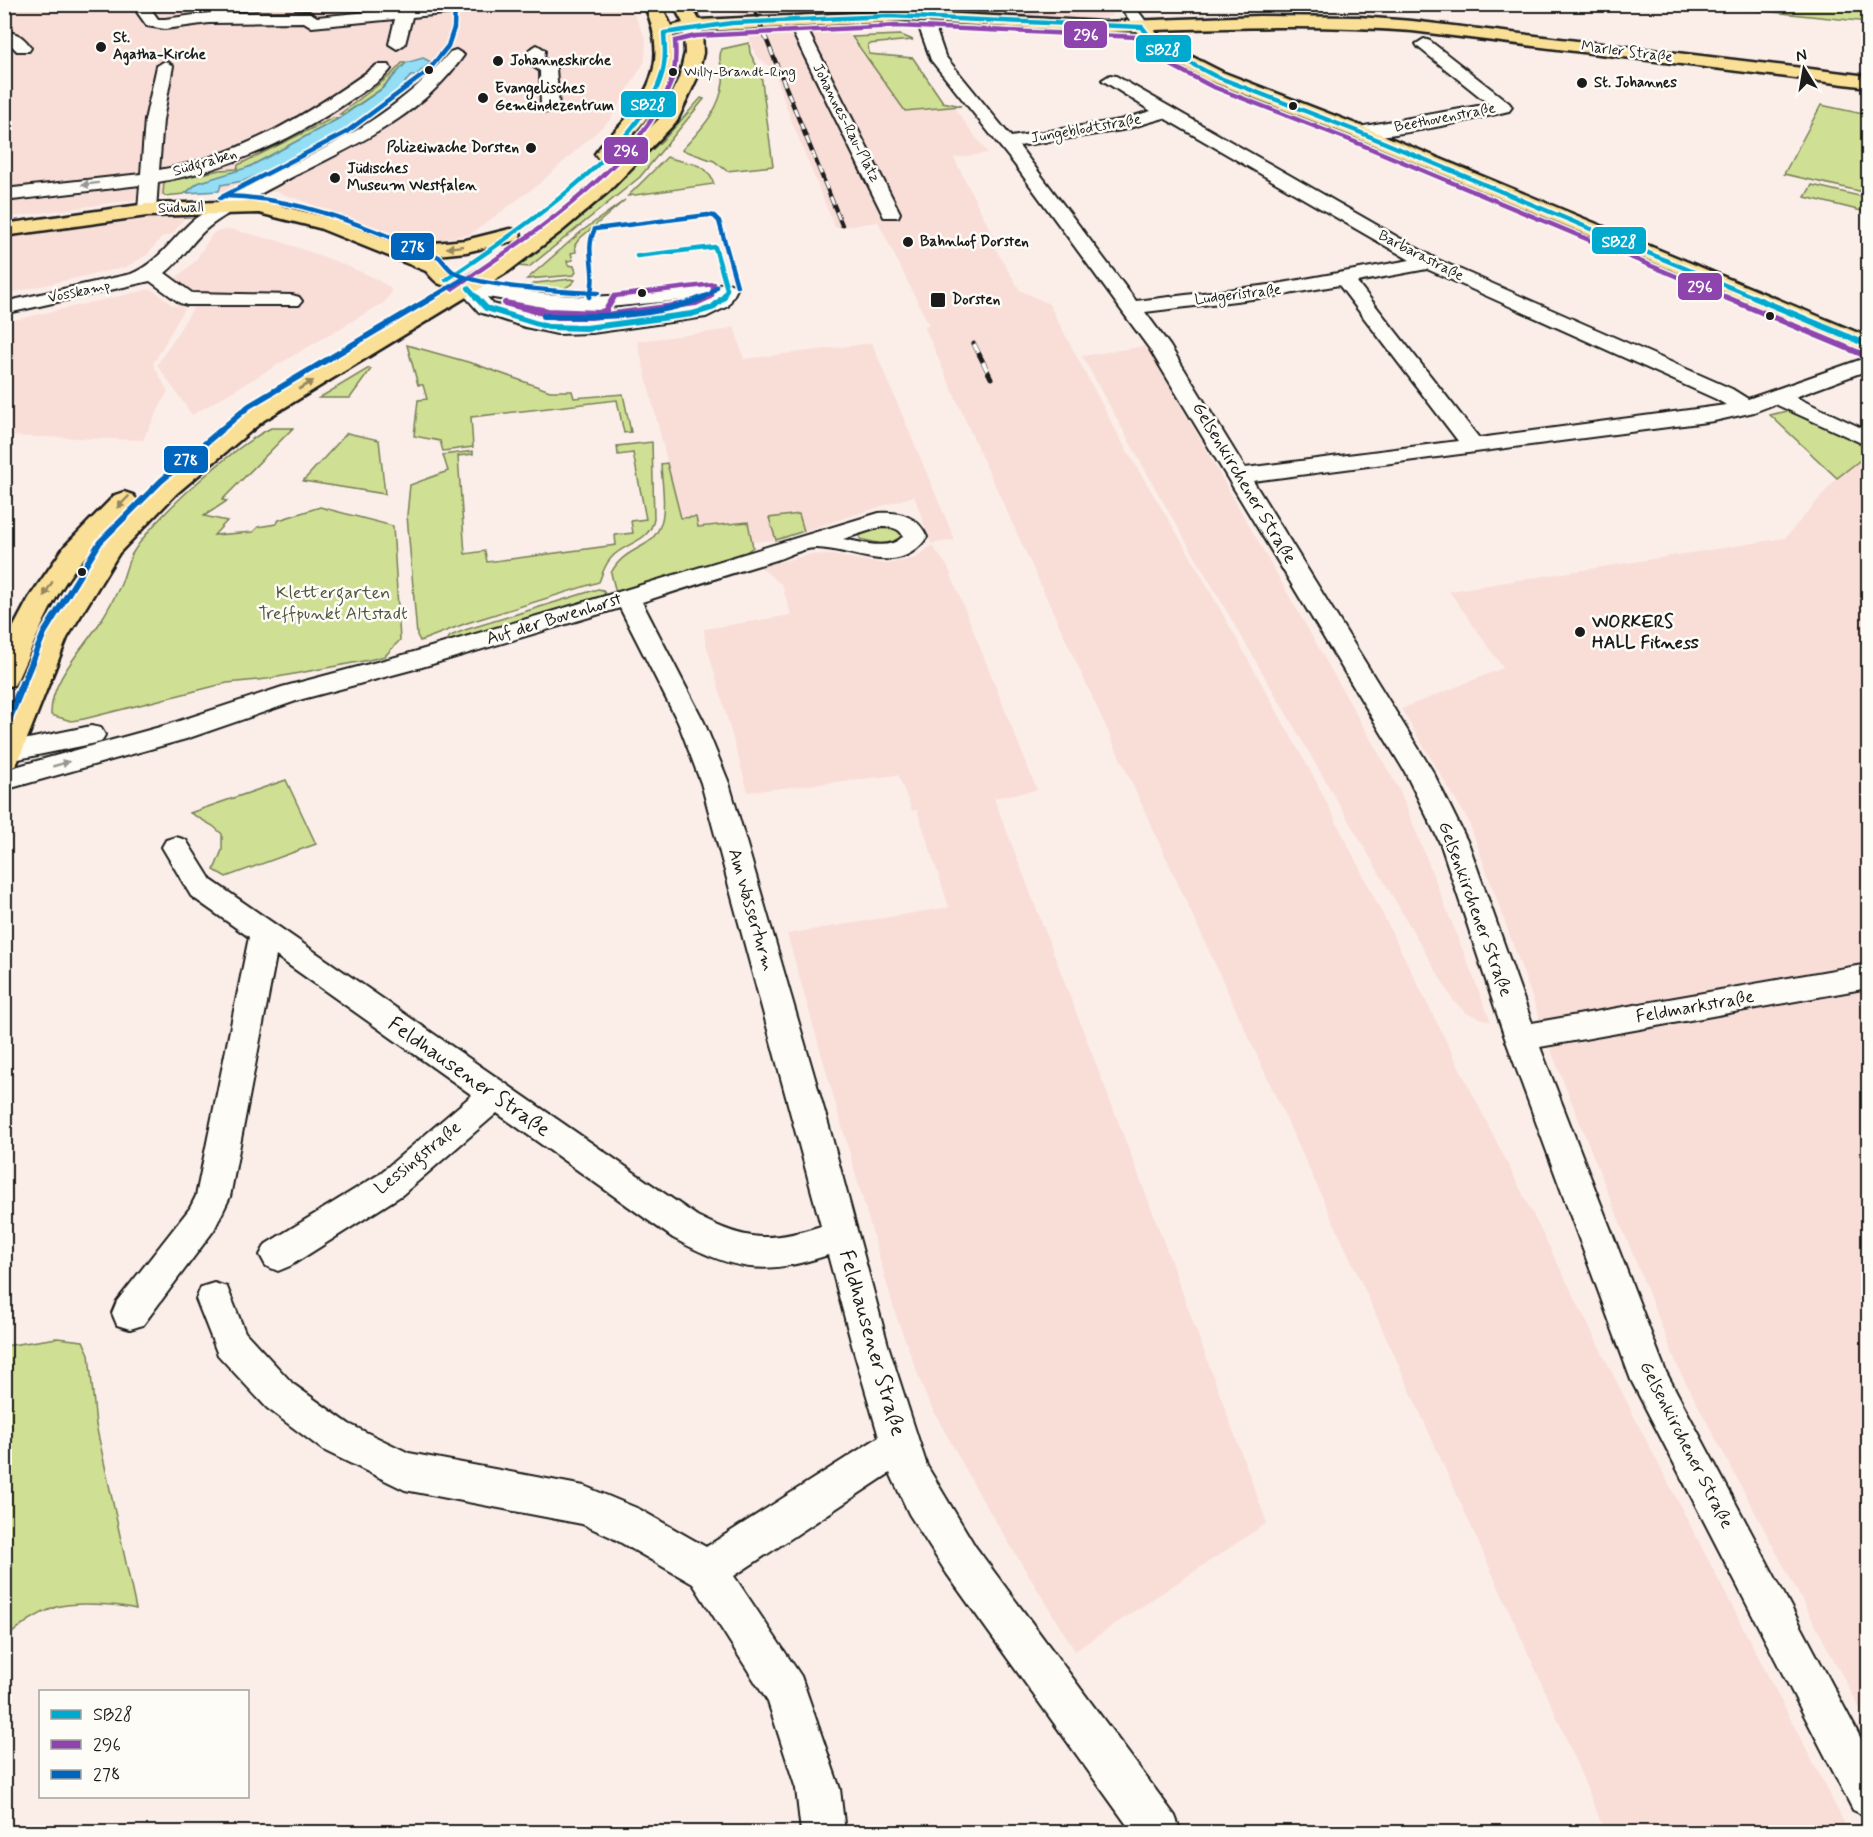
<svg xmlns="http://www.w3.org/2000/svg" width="1873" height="1837" viewBox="0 0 1873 1837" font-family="Mynerve,sans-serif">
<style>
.built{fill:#f9ded8}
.green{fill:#cfdf93;stroke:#767e58;stroke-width:1.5}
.water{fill:#93def4;stroke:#63909e;stroke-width:1.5}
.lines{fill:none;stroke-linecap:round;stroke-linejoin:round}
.minor-casing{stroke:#1c1c1c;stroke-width:4}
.major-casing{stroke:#1c1c1c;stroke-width:5}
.minor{fill:#fdfcf7;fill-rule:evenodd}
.major{fill:#fadf96;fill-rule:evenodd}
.rail-far1-casing{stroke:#1c1c1c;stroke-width:4.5}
.rail-casing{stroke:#1c1c1c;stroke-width:5}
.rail-far1{stroke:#fdfcf7;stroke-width:3;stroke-dasharray:8;stroke-linecap:butt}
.rail{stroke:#fdfcf7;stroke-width:4;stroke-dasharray:10;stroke-linecap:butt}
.bus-1-far1-casing{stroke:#fdfcf7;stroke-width:8}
.bus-1-casing{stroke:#fdfcf7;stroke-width:10}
.bus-2-far1-casing{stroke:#fdfcf7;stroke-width:8}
.bus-2-casing{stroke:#fdfcf7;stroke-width:10}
.bus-3-far2-casing{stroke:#fdfcf7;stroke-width:8}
.bus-3-far1-casing{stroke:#fdfcf7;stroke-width:10}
.bus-3-casing{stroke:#fdfcf7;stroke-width:12}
.bus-1-far1{stroke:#00a9ce;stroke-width:4.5}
.bus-1{stroke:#00a9ce;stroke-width:6}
.bus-2-far1{stroke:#8e44ad;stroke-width:4.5}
.bus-2{stroke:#8e44ad;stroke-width:6}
.bus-3-far2{stroke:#0065bd;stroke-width:4.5}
.bus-3-far1{stroke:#0065bd;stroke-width:6}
.bus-3{stroke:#0065bd;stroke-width:8}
.oneway{fill:#989794}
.oneway2{fill:#96875f}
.poi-dot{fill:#1c1c1c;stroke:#fdfcf7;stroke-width:2}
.labels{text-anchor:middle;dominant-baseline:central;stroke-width:5;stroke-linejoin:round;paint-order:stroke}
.far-bus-label{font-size:14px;fill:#1c1c1c;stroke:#fdfcf7;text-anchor:start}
.far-poi-label{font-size:15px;font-weight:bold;fill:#1c1c1c;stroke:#fdfcf7;text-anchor:start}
.far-street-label{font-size:15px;fill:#1c1c1c;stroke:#fdfcf7}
.street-label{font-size:18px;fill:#1c1c1c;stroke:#fdfcf7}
.park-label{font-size:18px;fill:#525640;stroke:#fdfcf7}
.poi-label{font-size:18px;font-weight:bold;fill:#1c1c1c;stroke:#fdfcf7;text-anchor:start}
.near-street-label{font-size:21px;fill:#1c1c1c;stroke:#fdfcf7}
.line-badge{stroke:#fdfcf7;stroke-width:2}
.badge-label{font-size:16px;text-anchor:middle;font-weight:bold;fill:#fff}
</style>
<rect width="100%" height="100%" fill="#fbeee9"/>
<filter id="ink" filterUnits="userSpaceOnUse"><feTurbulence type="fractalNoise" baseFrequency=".0167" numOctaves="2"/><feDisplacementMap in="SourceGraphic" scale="12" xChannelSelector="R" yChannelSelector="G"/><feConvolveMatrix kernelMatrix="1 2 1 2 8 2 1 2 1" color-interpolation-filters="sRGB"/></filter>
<g filter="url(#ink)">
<g class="built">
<path d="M1108 4 1112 16 1090 20 933 9 845 11 841 5Z"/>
<path d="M4 5H627L633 12 646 39 645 61 610 120 539 184 471 234 443 239H409L277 192 220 191 163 196 5 218Z"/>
<path d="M738 5H829L864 57 901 61 932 102 955 109 988 153 954 158 993 235V245L1020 290 1049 304 1123 444 1190 555 1317 783 1640 1428 1849 1832H1605L1563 1731 1367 1295 974 440 924 326 929 325 878 222 835 228 789 115 774 70 756 56Z"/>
<path d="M167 216 185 217 173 234 162 237 147 255 126 267 5 294 4 235Z"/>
<path d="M230 229 279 241 335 261 373 277 389 287 392 292 385 302 192 415 157 365 195 305 289 306 293 298 190 293 176 278 195 261 214 232Z"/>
<path d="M150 289 157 292 171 304 185 308 153 364 168 391 143 440 5 436V322Z"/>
<path d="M734 326 744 359 872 343 955 540 931 544 914 496 804 531 799 514 769 518 776 540 753 542 748 522 698 527 681 518 637 341 725 330Z"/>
<path d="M1144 346 1154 358 1400 791 1491 1022 1468 1014 1454 1002 1155 488 1082 356Z"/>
<path d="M1868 454V1724L1680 1372 1555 1061 1468 820 1401 709 1503 668 1449 591 1785 538 1837 478Z"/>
<path d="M932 545 948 567 1037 790 994 798 1154 1215 1267 1523 1075 1651 980 1496 927 1399 896 1316 787 934 949 907 917 810 912 811 898 775 748 792 705 640 704 629 791 615 782 585 760 567 811 554 832 555 887 564 916 558Z"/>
</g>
<g class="green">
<path d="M1705 5H1857L1868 13V22Z"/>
<path d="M901 35 913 40 868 44 869 54 913 58 943 102 961 106 905 111 852 37Z"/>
<path d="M749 43 750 53 761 74 773 166 727 171 714 161 682 150C700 130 720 111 723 82 725 71 716 60 722 49Z"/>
<path d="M402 63H406L381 89 344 114H340L391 75Z"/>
<path d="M701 98 704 99 640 177 529 267 518 266 519 263 602 195 665 138Z"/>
<path d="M1821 105 1868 115V193L1784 174Z"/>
<path d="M333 118 338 119 243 170 198 183 184 194 165 196 163 194 164 182 220 170 237 169 238 165Z"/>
<path d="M667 157C688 165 706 160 714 184L628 196Z"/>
<path d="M1812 185 1868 198 1866 212 1805 197Z"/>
<path d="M625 200 579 239 575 245 576 252 571 253 573 260 567 261 568 265 574 266 576 272 574 275 527 279 582 231Z"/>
<path d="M571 279 575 280C564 295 541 291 525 288L536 283Z"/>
<path d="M502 302C531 312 560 312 591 307L600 322 561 323 496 306Z"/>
<path d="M407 345 475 364 550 391H572L574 398 623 394 631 432 624 433 617 400 471 417 473 447 443 451 440 441 414 436 418 400 427 399 423 385H418Z"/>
<path d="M369 368 371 369 350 398H319Z"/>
<path d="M1792 410 1868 444V454L1837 478 1770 415Z"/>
<path d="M271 428H293L222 500 227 501 204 516 227 521 214 535 253 532 258 527 276 524 279 520 320 507 393 526 400 640 385 656 369 660 267 679 227 683 84 719 71 721 51 715C50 681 81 651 99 624 107 611 115 597 121 584 125 574 127 563 132 554 155 516 232 448 271 428Z"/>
<path d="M347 433 379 440 385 494 303 481Z"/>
<path d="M652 442 654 519C650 542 626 542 612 557 604 565 603 573 599 582L467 623 420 641 417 635 407 515 410 485 448 471 443 455 473 451V454L458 456 465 554 485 551 487 562 616 545 615 535 633 533 631 521 646 519 633 453 618 455 617 446Z"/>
<path d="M667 463 681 518 696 517 698 527 748 522 753 547 745 553 616 593 611 573C618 559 629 553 642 546 673 529 662 493 661 464Z"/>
<path d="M799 514 804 531 776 540 769 518Z"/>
<path d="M883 526 898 528 904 536 900 541 886 545 860 539V536L864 532Z"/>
<path d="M598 589 603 590 606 596 445 644 450 636 465 630Z"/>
<path d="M286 780 316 844 226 877 214 870 222 850V834L213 826 190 813Z"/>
<path d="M57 1338 83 1341 89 1354 96 1425 136 1609C117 1604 74 1602 56 1607 37 1614 19 1626 5 1639V1346Z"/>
</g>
<path class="water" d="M423 58 431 62 415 76H411L405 82 409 83 391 99 393 100 339 136H336L287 163 243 181 221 185 219 191 186 193 198 183 249 167 338 119 382 89 406 63Z"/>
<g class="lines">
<defs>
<g id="minor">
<path d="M136 4H152L153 12 158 19H165L209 13 309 12 317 17 398 9 399 4H415L414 7 472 4 474 7 466 12 412 17 405 44 397 49 389 44 395 19 312 27 304 22 209 23 165 29 147 26 137 12Z"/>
<path d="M1118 4H1133L1150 27 1148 30H1136Z"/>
<path d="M927 22 935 27 945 56 1011 137 1120 120 1151 111 1102 80 1110 75 1116 76 1436 259 1732 389 1748 399 1868 357V370L1795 397 1868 431V446L1775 404 1754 412 1714 421 1253 481 1433 772 1469 845 1532 1023 1868 964V988L1540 1047 1666 1372 1868 1752V1817L1853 1810 1631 1380 1505 1038 1441 845 1405 772 1149 348 1015 165 931 60 919 27ZM1164 118 1410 260 1277 284 1136 301 1019 146 1122 130ZM1427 269 1716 399 1726 405 1479 438 1357 282ZM1339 285 1458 441 1245 468 1170 346 1145 312 1277 296Z"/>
<path d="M801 28 809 33 900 213 898 217H884L882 213 793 33Z"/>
<path d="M13 33C21 35 27 41 31 48L29 51H17L9 43 4 44V34Z"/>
<path d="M1424 39 1430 41 1509 103 1512 107 1509 111C1480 118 1377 142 1353 136L1350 132 1353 128 1489 104 1418 47 1416 44Z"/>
<path d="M537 45 545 50 544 61 556 68 559 108 556 112H544L541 108 540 71 528 63 529 50Z"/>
<path d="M456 50 464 55C407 137 310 160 232 211 222 218 211 224 202 233 189 246 180 261 165 273L192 293 292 295 299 297 302 301 299 305H187L180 303 150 281 4 314V302L131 274C157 263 169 243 189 224 197 216 209 210 219 203 248 184 281 171 312 155 364 129 413 96 450 52Z"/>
<path d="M165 61 173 66 163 120 159 170C242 156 310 113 377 65H389L391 69C383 80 367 89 355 97 295 139 231 169 158 182L156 210 154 214H140L138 210 140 185 4 201V189L141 174 145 120 157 66Z"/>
<path d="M468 282 543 294 588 297 628 295 727 283 734 285 737 289 728 306 706 317 592 333 557 334 525 327 479 312 458 288 461 284ZM487 297 556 308 588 309 714 297 696 307 592 321 557 322 493 304Z"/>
<path d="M879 513C900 512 918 516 927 537 898 579 855 549 817 548 804 547 786 557 773 561 729 574 686 588 642 602L704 722 729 783 828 1123 888 1345 927 1466 975 1546 1175 1816 1181 1832H1132L947 1574 909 1514 890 1473 734 1576 801 1676 840 1789 845 1832H801L796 1789 768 1702 693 1584 611 1537 582 1524 405 1490 323 1450 267 1408 218 1355 196 1299 201 1287 214 1283 227 1287 245 1332 293 1384 349 1424 409 1453 584 1486 639 1509 706 1547 879 1437 852 1345 828 1255C762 1277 733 1270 673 1238L497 1113 402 1195 290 1266 278 1271 266 1266 260 1255 266 1244 378 1175 472 1095 276 956 230 1197 214 1230 143 1325 130 1329 117 1325 112 1313 117 1301 190 1208 196 1196 249 937 191 896 162 847 166 840 176 837 186 840 211 880 697 1216C746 1241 769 1243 821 1226L701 783 678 722 620 608 422 667 299 700 186 739 4 790V770L167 725 282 687 407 654 605 596ZM881 527C890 527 899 527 903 536 890 552 860 542 843 539Z"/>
<path d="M91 726 101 728 105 735 101 742 4 762V744Z"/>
</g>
<g id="major">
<path d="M644 4H661L671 26 683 23 673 4H690L699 20 906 11 1103 22 1259 16 1359 17 1412 21 1868 76V87L1412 31C1326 25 1241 27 1155 30L1163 42 1222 72 1366 128 1868 337V352L1352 136 1208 80 1150 49 1136 31 1103 32 906 21 702 31 703 53 697 78 677 121 609 191 563 230 509 271 264 420 177 493 119 553 67 638 19 759 15 766 4 769V721L39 638 100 542 159 483 246 410 493 261 549 222 595 183 659 119 679 78 685 53 684 33 673 36C681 85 642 125 612 158H598L595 154C604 141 616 131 626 119 658 81 664 50 644 4Z"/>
<path d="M259 201 333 219 402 246 466 240 510 229 518 230 521 235 518 240 466 252 427 256 442 261 457 280 454 285C439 288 435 281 426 271L319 228 259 213 147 216 4 236V224L147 204Z"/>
<path d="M124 492 133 495 137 500C119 525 93 545 74 570 50 602 35 641 18 678L14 685 4 687V645L29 598 65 546 115 495Z"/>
</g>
</defs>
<use href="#minor" class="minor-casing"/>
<use href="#major" class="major-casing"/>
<use href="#minor" class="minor"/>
<use href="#major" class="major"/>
<defs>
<path id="rail-far1" d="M752 4 842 225"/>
<path id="rail" d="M974 344 991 378"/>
</defs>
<use href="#rail-far1" class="rail-far1-casing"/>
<use href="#rail" class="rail-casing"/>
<use href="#rail-far1" class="rail-far1"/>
<use href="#rail" class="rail"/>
<defs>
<g id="bus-1-far1">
<path d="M637 256 715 247 727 289 723 298"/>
<path d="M446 280C510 237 641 150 662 74 666 61 665 47 664 33L732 23 889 16 1142 27 1156 45 1215 76 1359 132 1756 298"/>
<path d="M468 288 477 298"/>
</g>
<g id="bus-1">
<path d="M476 297 486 308 548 327 586 328 692 314 712 308 724 297"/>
<path d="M1753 297 1868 345"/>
</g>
<g id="bus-2-far1">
<path d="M452 289C524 240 640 166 671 82 676 69 676 54 675 41L695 36 898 26 1138 37 1150 54 1211 86 1355 142 1728 298"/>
<path d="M613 298 614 296 714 284 712 295 706 298"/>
</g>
<g id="bus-2">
<path d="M614 297 606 310 599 313 548 311 505 303 558 317H591L696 303 709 297"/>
<path d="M1725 297 1864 355"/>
</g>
<g id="bus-3-far2">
<path d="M225 196C304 198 367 228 439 257 443 261 447 267 452 271 474 287 568 292 598 293"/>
<path d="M220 198 345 133 427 72 448 46 454 28 455 4"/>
<path d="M589 297C599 274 583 251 595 229L708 215 714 216 719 221 737 286"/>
<path d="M431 298 463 279"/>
<path d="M701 298 710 294 717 287"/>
</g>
<g id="bus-3-far1">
<path d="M544 316C596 317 655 318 704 297"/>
<path d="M23 684 44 633 100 542 161 481 249 406 433 297"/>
</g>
<path id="bus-3" d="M4 730 23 683"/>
</defs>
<use href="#bus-1-far1" class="bus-1-far1-casing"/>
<use href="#bus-1" class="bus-1-casing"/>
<use href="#bus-2-far1" class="bus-2-far1-casing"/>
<use href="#bus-2" class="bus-2-casing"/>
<use href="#bus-3-far2" class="bus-3-far2-casing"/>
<use href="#bus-3-far1" class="bus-3-far1-casing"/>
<use href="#bus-3" class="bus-3-casing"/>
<use href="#bus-1-far1" class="bus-1-far1"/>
<use href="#bus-1" class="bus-1"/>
<use href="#bus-2-far1" class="bus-2-far1"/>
<use href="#bus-2" class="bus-2"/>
<use href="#bus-3-far2" class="bus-3-far2"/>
<use href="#bus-3-far1" class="bus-3-far1"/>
<use href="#bus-3" class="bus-3"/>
</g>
<defs><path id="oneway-solid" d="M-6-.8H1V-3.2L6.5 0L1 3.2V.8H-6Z" transform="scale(1.5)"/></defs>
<g class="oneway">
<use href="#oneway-solid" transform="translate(90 184) rotate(173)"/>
<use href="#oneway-solid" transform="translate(61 764) rotate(-16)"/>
</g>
<g class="oneway2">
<use href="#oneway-solid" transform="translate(455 247) rotate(174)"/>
<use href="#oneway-solid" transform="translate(306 385) rotate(-31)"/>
<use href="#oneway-solid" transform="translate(123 502) rotate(135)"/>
<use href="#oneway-solid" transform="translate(48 589) rotate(121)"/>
</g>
</g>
<g class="poi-dot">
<circle cx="101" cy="47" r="6"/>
<circle cx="498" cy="61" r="6"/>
<circle cx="429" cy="70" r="5"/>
<circle cx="673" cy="72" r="5"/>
<circle cx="1582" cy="83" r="6"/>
<circle cx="483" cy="98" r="6"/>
<circle cx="1293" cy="106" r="5"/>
<circle cx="531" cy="148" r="6"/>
<circle cx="335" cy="178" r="6"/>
<circle cx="908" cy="242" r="6"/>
<circle cx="642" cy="293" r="5"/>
<rect x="930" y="292" width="16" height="16" rx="3"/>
<circle cx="1770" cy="316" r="5"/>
<circle cx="82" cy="572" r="5"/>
<circle cx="1580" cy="632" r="6"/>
</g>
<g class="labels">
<g class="far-bus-label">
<text x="684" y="72">Willy-Brandt-Ring</text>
</g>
<g class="far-poi-label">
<text x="113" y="38">St.<tspan x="113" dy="17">Agatha-Kirche</tspan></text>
<text x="510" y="61">Johanneskirche</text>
<text x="1594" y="83">St. Johannes</text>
<text x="495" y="89">Evangelisches<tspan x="495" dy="17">Gemeindezentrum</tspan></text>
<text x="519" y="148" text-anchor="end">Polizeiwache Dorsten</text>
<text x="347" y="169">Jüdisches<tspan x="347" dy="17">Museum Westfalen</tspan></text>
<text x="920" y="242">Bahnhof Dorsten</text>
<text x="952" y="300">Dorsten</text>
</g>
<g class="far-street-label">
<text transform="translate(1627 52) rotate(7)">Marler Straße</text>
<text transform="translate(1445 118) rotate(-11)">Beethovenstraße</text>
<text transform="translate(846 123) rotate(63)">Johannes-Rau-Platz</text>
<text transform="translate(1086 129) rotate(-10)">Jungeblodtstraße</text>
<text transform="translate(205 163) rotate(-16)">Südgraben</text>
<text transform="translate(181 208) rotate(-2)">Südwall</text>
<text transform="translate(1421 256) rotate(27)">Barbarastraße</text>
<text transform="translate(79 292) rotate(-12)">Vosskamp</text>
<text transform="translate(1238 295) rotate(-7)">Ludgeristraße</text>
</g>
<g class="street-label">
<text transform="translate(1244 483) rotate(59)">Gelsenkirchener Straße</text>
<text transform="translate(554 619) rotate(-17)">Auf der Bovenhorst</text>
<text transform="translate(1475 909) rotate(70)">Gelsenkirchener Straße</text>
<text transform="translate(751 910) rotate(74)">Am Wasserturm</text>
<text transform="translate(1695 1007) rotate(-10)">Feldmarkstraße</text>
<text transform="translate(418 1158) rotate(-39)">Lessingstraße</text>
<text transform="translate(1686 1445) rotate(63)">Gelsenkirchener Straße</text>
</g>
<g class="park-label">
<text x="333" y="593">Klettergarten<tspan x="333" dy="21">Treffpunkt Altstadt</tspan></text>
</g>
<g class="poi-label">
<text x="1592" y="622">WORKERS<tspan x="1592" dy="21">HALL Fitness</tspan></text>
</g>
<g class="near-street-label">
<text transform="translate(469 1077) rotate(35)">Feldhausener Straße</text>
<text transform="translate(872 1343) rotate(74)">Feldhausener Straße</text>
</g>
</g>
<g class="line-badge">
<rect x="1063" y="20" width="45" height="29" rx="6" fill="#8e44ad"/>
<rect x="1135" y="34" width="57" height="29" rx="6" fill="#00a9ce"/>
<rect x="620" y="90" width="57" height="28" rx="6" fill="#00a9ce"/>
<rect x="603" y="136" width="46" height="29" rx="6" fill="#8e44ad"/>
<rect x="1591" y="226" width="56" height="29" rx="6" fill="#00a9ce"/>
<rect x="390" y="232" width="45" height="29" rx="6" fill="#0065bd"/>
<rect x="1677" y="272" width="46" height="29" rx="6" fill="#8e44ad"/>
<rect x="163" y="445" width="46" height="29" rx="6" fill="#0065bd"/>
</g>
<g class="badge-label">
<text x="1086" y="40">296</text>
<text x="1163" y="55">SB28</text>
<text x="648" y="110">SB28</text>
<text x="626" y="156">296</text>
<text x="1619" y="247">SB28</text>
<text x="413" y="252">278</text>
<text x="1700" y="292">296</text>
<text x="186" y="465">278</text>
</g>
<rect width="1873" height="1837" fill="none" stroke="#fdfcf7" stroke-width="24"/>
<rect x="12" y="12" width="1849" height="1813" fill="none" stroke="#1c1c1c" stroke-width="2" filter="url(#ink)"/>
<rect x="39" y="1690" width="210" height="108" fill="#fdfcf7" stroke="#a3a29f" stroke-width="1.5"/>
<rect x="51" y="1710" width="30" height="9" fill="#00a9ce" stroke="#a3a29f" stroke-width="1.5"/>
<text x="93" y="1720" font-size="18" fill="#1c1c1c">SB28</text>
<rect x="51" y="1740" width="30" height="9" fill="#8e44ad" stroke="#a3a29f" stroke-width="1.5"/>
<text x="93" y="1750" font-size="18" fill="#1c1c1c">296</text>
<rect x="51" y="1770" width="30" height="9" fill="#0065bd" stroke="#a3a29f" stroke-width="1.5"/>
<text x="93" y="1780" font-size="18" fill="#1c1c1c">278</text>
<g transform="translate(1804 69) rotate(349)" stroke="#fdfcf7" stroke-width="4.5" paint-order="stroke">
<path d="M0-4.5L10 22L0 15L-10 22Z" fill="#1c1c1c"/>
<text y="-9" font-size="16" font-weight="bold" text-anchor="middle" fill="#1c1c1c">N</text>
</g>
</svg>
